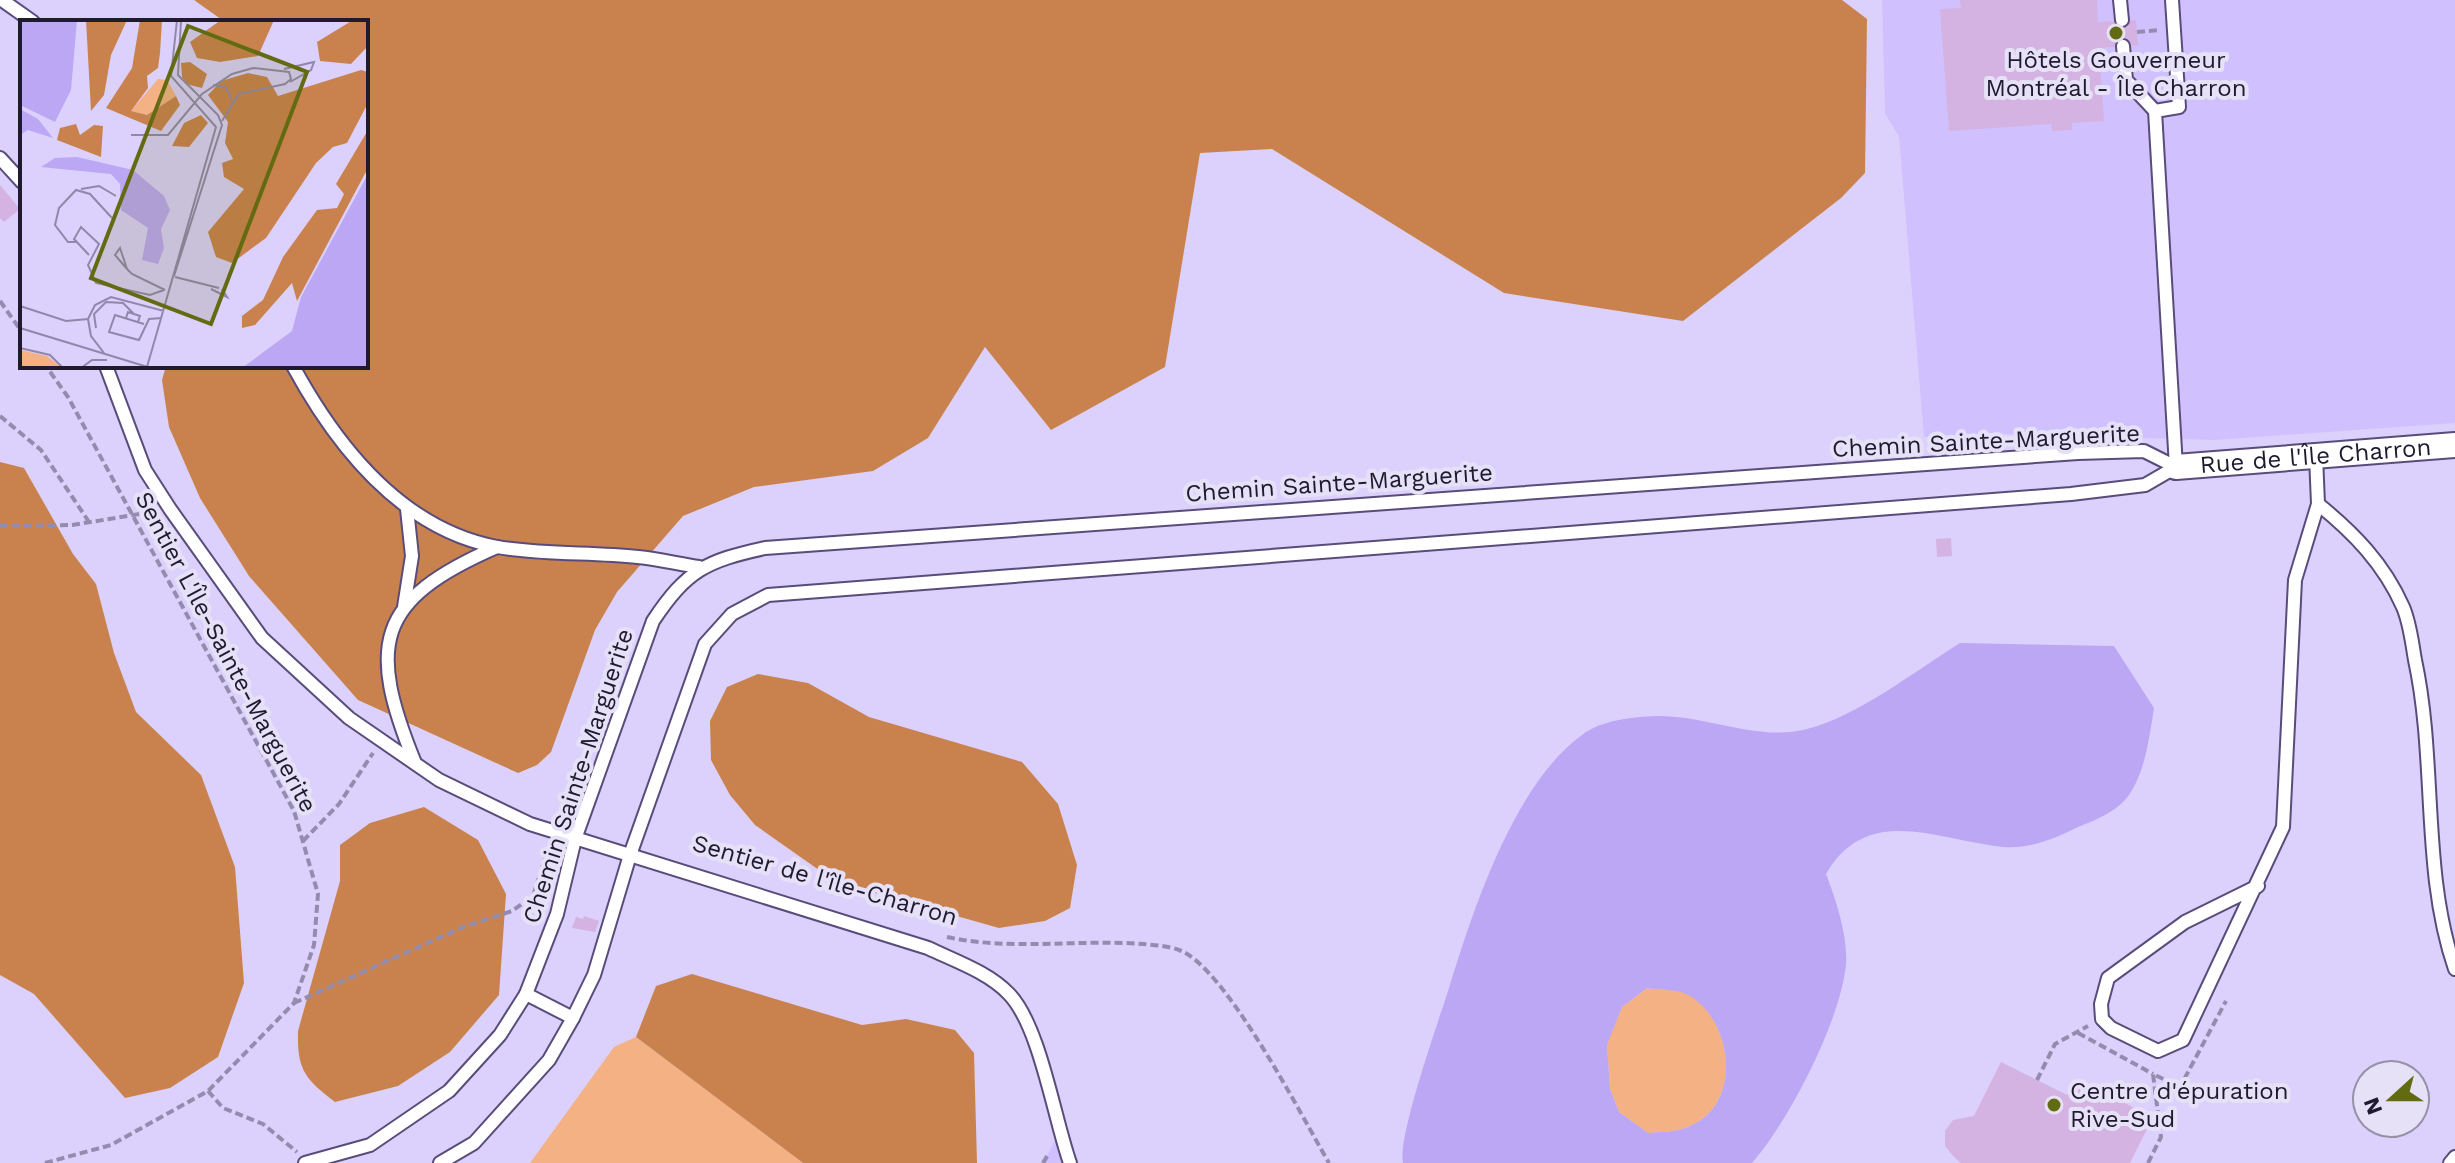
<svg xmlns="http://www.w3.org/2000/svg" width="2455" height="1163" viewBox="0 0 2455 1163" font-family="'Work Sans',sans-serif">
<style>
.built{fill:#d0c1fe}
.green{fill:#f3b184}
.forest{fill:#c9824e}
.water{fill:#bca7f5;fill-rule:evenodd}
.building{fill:#d4b3e2}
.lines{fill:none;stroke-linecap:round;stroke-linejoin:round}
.lane-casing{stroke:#594c7a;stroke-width:16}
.street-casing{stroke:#594c7a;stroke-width:28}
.path{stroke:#948cae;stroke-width:4;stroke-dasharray:8 4;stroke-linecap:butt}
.lane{stroke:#fff;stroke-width:12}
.street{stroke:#fff;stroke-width:24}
.poi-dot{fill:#626b12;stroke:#e6e1f7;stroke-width:3}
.labels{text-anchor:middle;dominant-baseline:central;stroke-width:8;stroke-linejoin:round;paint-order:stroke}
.poi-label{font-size:24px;fill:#1f1a2e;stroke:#e6e1f7}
.street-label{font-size:24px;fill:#1f1a2e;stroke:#e6e1f7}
.inset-river{fill:none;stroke:#bca7f5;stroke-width:4}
.inset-road{fill:none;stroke:#9088aa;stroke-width:2}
.view{fill:#626b12;fill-opacity:0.15;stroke:#626b12;stroke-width:4}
.inset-edge{fill:none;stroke:#1f1a2e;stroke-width:4}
</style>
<rect width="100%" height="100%" fill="#dbd1fc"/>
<g class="built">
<path d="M1882 0H2455V423L2215 440 1998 434 1924 437 1899 136 1885 114Z"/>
<path d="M1059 1133 1070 1163H1043Z"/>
</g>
<g class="green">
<path d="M1647 988C1659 990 1679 989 1690 995 1734 1023 1744 1108 1685 1128 1674 1132 1659 1132 1648 1133L1619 1112 1610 1089 1607 1044 1622 1007Z"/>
<path d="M636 1037 803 1163H530L614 1047Z"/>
</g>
<g class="forest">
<path d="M194 0H1842L1867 19 1865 173 1841 198 1683 321 1504 293 1272 149 1200 153 1165 367 1051 430 985 347 928 438 873 471 754 487 683 516 617 592 595 630 551 752 537 765 518 773 358 700 249 576 200 498 169 427 162 380 166 366H366V22H225Z"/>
<path d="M0 462 24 468 73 554 96 584 114 653 136 712 201 775 235 867 244 983 218 1057 170 1088 125 1098 34 994 0 975Z"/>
<path d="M758 674 808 683 869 717 1022 762 1058 804 1077 865 1070 908 1045 921 999 928 836 882 755 825 730 795 711 760 710 721 727 687Z"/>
<path d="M424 807 478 840 506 894 499 995 450 1052 398 1086 335 1102C305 1079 297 1070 298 1031L340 881V845L370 823Z"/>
<path d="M692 974 862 1025 906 1019 955 1030 974 1053 977 1163H803L636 1037 656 986Z"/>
</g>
<path class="water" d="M1960 643 2114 646 2154 708C2149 738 2144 789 2116 808 2105 816 2091 822 2078 827 2054 839 2030 849 2003 847 1939 841 1868 802 1826 874 1836 900 1848 936 1846 964 1841 1020 1789 1121 1752 1163H1403C1397 1137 1439 1020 1449 988 1473 910 1514 784 1582 735 1601 720 1633 717 1657 716 1705 715 1759 742 1807 729 1858 716 1915 671 1960 643ZM1647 988C1660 990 1679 989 1690 996 1734 1023 1744 1108 1685 1128 1674 1132 1660 1132 1648 1133L1619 1112 1610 1089 1607 1045 1622 1007Z"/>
<g class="building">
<path d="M1960 0H2097L2098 22 2136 20 2138 45 2099 48 2104 121 2072 123V130L2052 131 2051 124 1949 131 1940 9 1961 8Z"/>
<path d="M0 185 20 209 4 222 0 218Z"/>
<path d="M1951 538 1952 556 1937 557 1936 539Z"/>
<path d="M584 916 599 921 595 932 572 928 576 917 583 919Z"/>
<path d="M2001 1062 2067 1095 2071 1087 2084 1083 2153 1117 2130 1163H1961L1955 1158 1945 1146V1131L1953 1120 1974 1116Z"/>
</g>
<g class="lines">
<defs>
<g id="lane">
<path d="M2 0 33 22"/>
<path d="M2120 0 2122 20"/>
<path d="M2123 46 2126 80 2155 111 2176 467"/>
<path d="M2155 111 2179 107 2172 0"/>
<path d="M0 158 22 182"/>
<path d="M106 366 145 470 170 509 262 638 349 718 439 780 530 824 928 948C955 961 988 972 1009 994 1040 1026 1054 1118 1070 1163"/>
<path d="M293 366C337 447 402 529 497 547 544 555 591 552 638 557 658 559 679 564 699 567"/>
<path d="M2318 504C2354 533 2384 564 2403 607 2410 623 2412 643 2415 660 2437 762 2421 870 2455 969"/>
<path d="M404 607 412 556 407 509"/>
<path d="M415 763C367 645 375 600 497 547"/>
<path d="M2258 886 2185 922 2108 978 2101 1004 2102 1019 2111 1028 2158 1051 2183 1040 2283 827 2295 580 2318 504 2316 456"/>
<path d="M526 994 573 1018"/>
<path d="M305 1163 370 1145 449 1091 500 1035 526 994 557 914 575 839 653 621C687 570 706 561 765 548L2078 453 2144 451 2176 467"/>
<path d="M440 1163 474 1143 549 1060 573 1018 594 975 630 855 705 644 732 614 768 595 2071 494 2145 485 2176 467"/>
<path d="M2450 1163 2455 1157"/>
</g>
<g id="street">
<path id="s1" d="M2176 467 2455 445"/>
</g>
</defs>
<use href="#lane" class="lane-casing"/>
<use href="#street" class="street-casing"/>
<g class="path">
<path d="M2137 32 2160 30"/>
<path d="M0 301 22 332"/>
<path d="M0 416 41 450 89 522"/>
<path d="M0 526 72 525 152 512"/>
<path d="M303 841 339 804 373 753"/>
<path d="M947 937C1010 951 1079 939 1143 944 1154 945 1169 946 1179 950 1225 966 1302 1117 1329 1163"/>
<path d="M294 1003 463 927 512 911 533 896 547 853 556 849"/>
<path d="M2078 1033 2153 1074"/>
<path d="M2037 1080 2055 1044 2088 1026"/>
<path d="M208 1091 223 1108 263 1124 297 1152"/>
<path d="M45 1163 111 1145 208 1091 294 1003 314 945 318 894 294 811 68 397 46 366"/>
<path d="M1043 1163 1049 1153"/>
<path d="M2148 1163 2161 1137 2153 1074 2180 1087 2226 1001"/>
</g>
<use href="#lane" class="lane"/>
<use href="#street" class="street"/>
</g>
<g class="poi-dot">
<circle cx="2116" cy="33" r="8"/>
<circle cx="2054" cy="1105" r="8"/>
</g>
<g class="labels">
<g class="poi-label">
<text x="2116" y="60">Hôtels Gouverneur<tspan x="2116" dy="28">Montréal - Île Charron</tspan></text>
<text x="2070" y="1091" text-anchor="start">Centre d'épuration<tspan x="2070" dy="28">Rive-Sud</tspan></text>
</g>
<g class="street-label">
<text transform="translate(1986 441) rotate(-3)">Chemin Sainte-Marguerite</text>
<text stroke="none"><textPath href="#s1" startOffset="140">Rue de l'Île Charron</textPath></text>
<text transform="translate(1339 483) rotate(-4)">Chemin Sainte-Marguerite</text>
<text transform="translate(226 652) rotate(62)">Sentier L'Île-Sainte-Marguerite</text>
<text transform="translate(578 776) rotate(-72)">Chemin Sainte-Marguerite</text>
<text transform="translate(825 880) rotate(16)">Sentier de l'île-Charron</text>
</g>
</g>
<g transform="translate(20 20)">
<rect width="348" height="348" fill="#dbd1fc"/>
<path d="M138 59 147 60 156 76 127 95 111 91ZM0 330 27 336 42 348H0Z" fill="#f3b184"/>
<path d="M66 0H107L91 35 84 75 71 91ZM120 0H142L140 33 138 48 127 56 128 68 111 91 127 95 156 76 160 85 141 111 86 88 112 48ZM201 0H254L238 36 200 42 177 38 170 22ZM333 0H348V26L331 44 300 41 297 22ZM170 42 187 54 182 68 166 64 162 57 161 43ZM341 50 348 52V83L327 123 313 127 296 143 246 218 212 243 196 237 188 212 224 169 204 157 202 143 213 139 205 123 208 102 188 75 201 61 228 53 247 57 258 76ZM181 95 188 103 169 127 152 126 164 103ZM56 104 60 115 74 105 83 106 81 137 37 120 40 108ZM348 110V148L277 281 272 263 235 305 222 308V296L243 280 263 237 297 190 317 188 324 174 316 164Z" fill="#c9824e"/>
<path d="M0 0H57L51 70 35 102 0 85ZM0 89 18 99 33 118 8 110 0 115ZM57 137 113 150 144 176 150 190 141 209 144 228 138 244 122 240 128 208 101 190 100 164 91 154 21 147 35 138ZM348 154V348H222L272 311 281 277Z" fill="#bca7f5"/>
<path class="inset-river" d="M289 348 348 243M306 348 348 270"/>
<path class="inset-road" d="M264 49 294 42 291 50 270 62M193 65 206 67 212 81M111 115H148L182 74 212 54 233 48 269 52 271 59 265 64 219 74 202 101M61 169 79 166 96 176M56 222H48L35 205 39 188 56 170 70 174 92 198M69 235 54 219 61 207 79 224 68 245 76 263 130 275 144 270M107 249 100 228 95 235 107 249 112 254 145 270M154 256 202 105 198 95 158 55 161 0M155 257 199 268M191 269 207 277 202 269M0 286 46 301 68 299 75 285 91 277 144 291M106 298 108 292 120 296 118 302M68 299 71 316 84 333M124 304 95 295 89 312 119 320 129 299 141 298M0 308 131 348M76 308 74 294 86 282 103 283 114 294M0 328 30 335 43 348M127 347 196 107 151 56 157 0M61 348 72 340H87"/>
<path class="view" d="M168 6 287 52 191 304 71 258Z"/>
<rect width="348" height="348" class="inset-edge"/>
</g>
<g transform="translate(2391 1099) rotate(249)"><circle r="38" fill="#e6e1f7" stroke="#9691a7" stroke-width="2"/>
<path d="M0-6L14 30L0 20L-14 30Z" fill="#626b12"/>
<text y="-12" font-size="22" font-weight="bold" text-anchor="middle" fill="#1f1a2e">N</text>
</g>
</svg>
